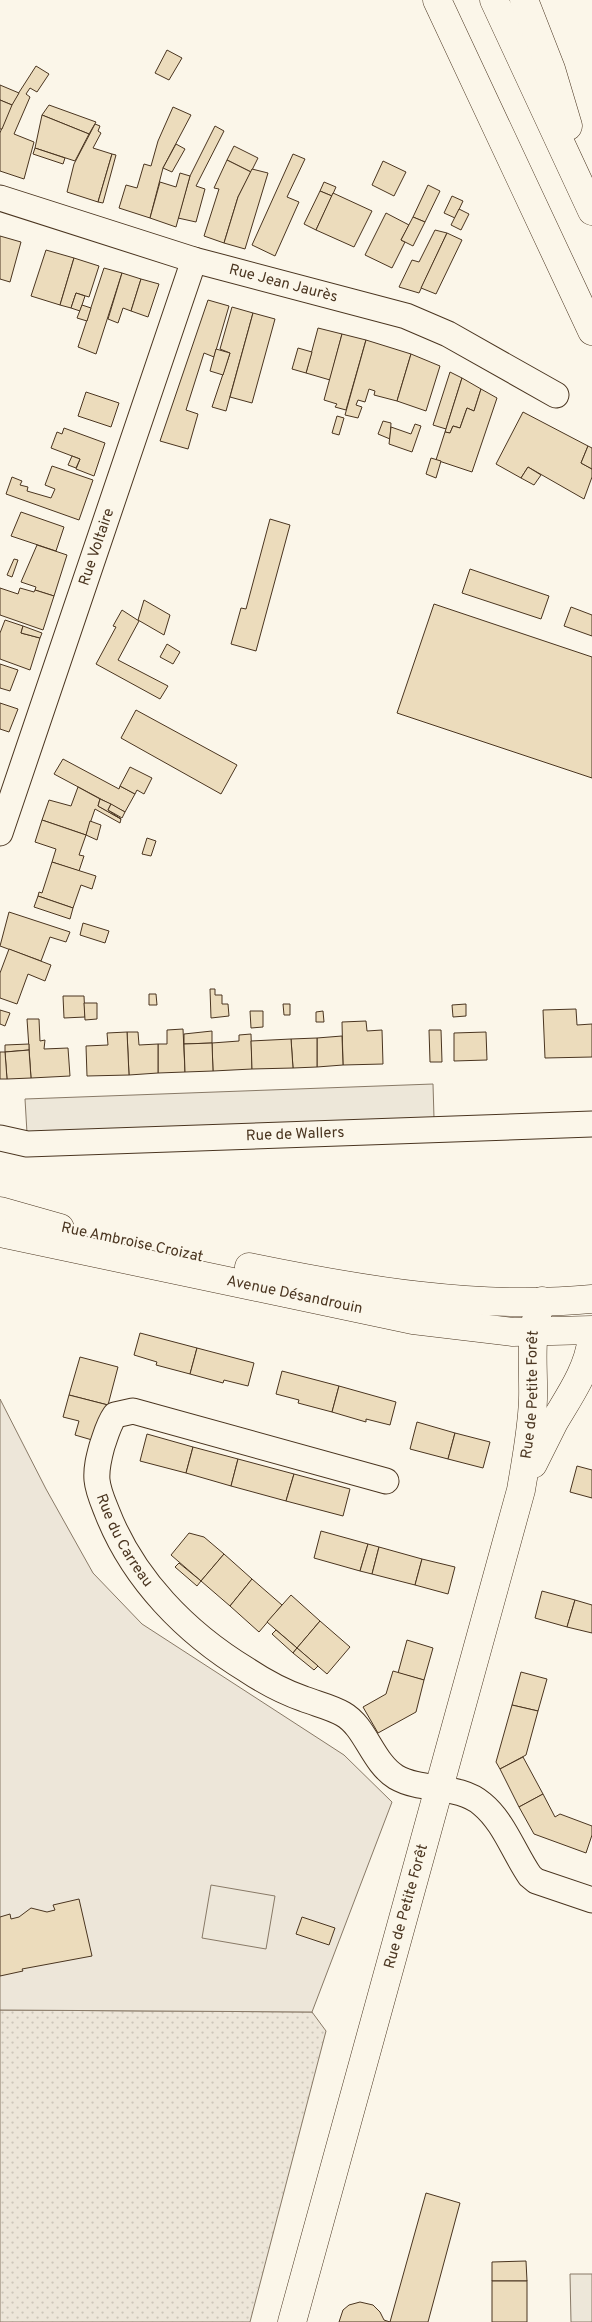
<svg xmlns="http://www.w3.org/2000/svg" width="592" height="2322" viewBox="0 0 592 2322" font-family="Overpass,sans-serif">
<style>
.grass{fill:url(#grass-dots);stroke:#887966}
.pitch{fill:#ede6d9;stroke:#887966}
.parking{fill:#ede7d9;stroke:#887966}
.building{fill:#ecdcbc;stroke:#4a3520}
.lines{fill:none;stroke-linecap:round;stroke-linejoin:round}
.minor-casing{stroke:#4a3520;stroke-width:27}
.secondary-casing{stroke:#4a3520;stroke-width:29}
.motorway-casing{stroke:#4a3520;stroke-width:29}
.minor{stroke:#fbf6e9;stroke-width:25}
.secondary{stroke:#fbf6e9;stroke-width:28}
.motorway{stroke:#fbf6e9;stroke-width:28}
.labels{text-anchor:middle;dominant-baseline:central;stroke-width:4;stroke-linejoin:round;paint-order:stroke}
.street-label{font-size:15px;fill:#4a3520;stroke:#fbf6e9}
</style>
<defs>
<pattern id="grass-dots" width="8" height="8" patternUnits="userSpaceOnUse" patternTransform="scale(1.25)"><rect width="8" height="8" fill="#ede6d9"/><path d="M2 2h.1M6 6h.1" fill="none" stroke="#cdc6ba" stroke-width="1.8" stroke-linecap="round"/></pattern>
</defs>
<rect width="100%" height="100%" fill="#fbf6e9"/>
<path class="grass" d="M0 2010 312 2012 326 2031 250 2322H0Z"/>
<path class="pitch" d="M0 1399 46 1489 93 1573 142 1624 344 1755 392 1802 312 2012 0 2010Z"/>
<g class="parking">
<path d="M433 1084 434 1118 27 1133 25 1099Z"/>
<path d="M211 1885 275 1896 266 1949 202 1938Z"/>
<path d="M570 2274H592V2322H571Z"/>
</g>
<g class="building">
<path d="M167 50 182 58 169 80 155 73Z"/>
<path d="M36 66 49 74 37 92 30 88 26 94 30 97 14 134 34 142 24 179 0 171V133L9 108Z"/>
<path d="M0 85 19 93 12 105 0 100Z"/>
<path d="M0 100 12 105 2 129H0Z"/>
<path d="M49 105 96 122 89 134 42 115Z"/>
<path d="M173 107 191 115 163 168 150 218 119 208 126 185 137 188 144 164 151 166 158 141Z"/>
<path d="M42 115 89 134 75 161 35 148Z"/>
<path d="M95 124 100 126 98 131 101 133 93 148 112 154 98 202 67 192 74 164Z"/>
<path d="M215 126 224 131 196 186 205 189 196 222 178 218 190 176Z"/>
<path d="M176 144 185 149 172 172 163 168Z"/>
<path d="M234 146 258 158 251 172 227 160Z"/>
<path d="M35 148 65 158 63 164 33 154Z"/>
<path d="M112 154 116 155 103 203 98 202Z"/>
<path d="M293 154 305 159 287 197 299 202 275 256 252 245Z"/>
<path d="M227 160 251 172 238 197 224 243 204 236 219 189 214 188Z"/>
<path d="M383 161 406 172 394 196 372 185Z"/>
<path d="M252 169 268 173 245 249 224 243 238 197Z"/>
<path d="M180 173 190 176 176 227 150 218 160 182 176 187Z"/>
<path d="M324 182 336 187 332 196 320 191Z"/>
<path d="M428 185 440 191 425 222 413 217Z"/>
<path d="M320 191 332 196 316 230 304 224Z"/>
<path d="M333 193 372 211 354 247 316 230Z"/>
<path d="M452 196 463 201 455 218 444 213Z"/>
<path d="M459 209 469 214 461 230 451 225Z"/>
<path d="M386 213 409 225 401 240 405 242 392 268 365 255Z"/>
<path d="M413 217 425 222 413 246 401 240Z"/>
<path d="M435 230 447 233 419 293 399 287 412 260 419 262Z"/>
<path d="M447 233 462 240 436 294 421 288Z"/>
<path d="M0 236 21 242 10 282 0 279Z"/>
<path d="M46 250 74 258 60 305 31 296Z"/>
<path d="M74 258 99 266 89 297 76 293 71 308 60 305Z"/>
<path d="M104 268 122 273 96 354 78 347Z"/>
<path d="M122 273 141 279 131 311 123 308 118 323 108 319Z"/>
<path d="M141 279 159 284 148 317 131 311Z"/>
<path d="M76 293 85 296 80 311 71 308Z"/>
<path d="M208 300 229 306 214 357 204 353 186 410 198 414 188 449 160 441Z"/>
<path d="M82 305 91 308 87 321 77 318Z"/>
<path d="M232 307 253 313 226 411 212 407 230 353 220 349Z"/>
<path d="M253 313 275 319 252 403 230 397Z"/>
<path d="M318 328 342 334 330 380 306 373Z"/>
<path d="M342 334 366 340 346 410 335 407 337 404 324 400Z"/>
<path d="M366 340 411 354 397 401 374 395 375 391 369 389 365 402 358 400 356 405 362 407 358 418 345 415Z"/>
<path d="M298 348 312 352 306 373 292 369Z"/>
<path d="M216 349 230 353 223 375 210 371Z"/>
<path d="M411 354 440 366 426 411 397 401Z"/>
<path d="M450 372 462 378 446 429 433 425Z"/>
<path d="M462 378 481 389 474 411 467 408 460 428 453 426 450 433 445 432Z"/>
<path d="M481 389 497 398 472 472 436 460 445 432 450 433 453 426 460 428 467 408 474 411Z"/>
<path d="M86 392 119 403 111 427 78 416Z"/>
<path d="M523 412 588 446 581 463 592 469V477L584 499 528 467 521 478 496 464Z"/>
<path d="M337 416 344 418 339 435 332 433Z"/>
<path d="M383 421 391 423 390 439 378 434Z"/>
<path d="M415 424 421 426 412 452 389 444 391 427 411 434Z"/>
<path d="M64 428 105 443 94 476 76 469 80 459 51 448 57 432 62 434Z"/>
<path d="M588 446 592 448V469L581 463Z"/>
<path d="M72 456 80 459 76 468 68 465Z"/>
<path d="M431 458 441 461 436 478 426 474Z"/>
<path d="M52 466 93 480 79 520 6 494 12 477 22 481 20 485 28 487 27 491 51 498 55 489 45 485Z"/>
<path d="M528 467 541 475 534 485 521 478Z"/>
<path d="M21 512 64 527 56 551 11 536Z"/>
<path d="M270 519 290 525 256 651 231 644 241 608 246 609Z"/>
<path d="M37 545 67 555 54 596 35 590 36 587 21 582Z"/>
<path d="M14 559 18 560 12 577 7 575Z"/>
<path d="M470 569 549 596 541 619 462 593Z"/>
<path d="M0 588 18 594 20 588 34 592 35 590 54 596 43 630 0 615Z"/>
<path d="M144 600 170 615 164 635 138 620Z"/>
<path d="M434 604 592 657V778L397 713Z"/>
<path d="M571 607 592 615V636L564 626Z"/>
<path d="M122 610 139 621 118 660 168 686 160 699 96 664 116 627 113 626Z"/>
<path d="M5 620 23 626 21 633 40 638 30 670 0 659V633Z"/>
<path d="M23 626 42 633 40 638 21 633Z"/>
<path d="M167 644 180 652 173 664 160 657Z"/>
<path d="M0 664 18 670 10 691 0 688Z"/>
<path d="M0 703 18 709 9 732 0 729Z"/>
<path d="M136 710 237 765 221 794 121 738Z"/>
<path d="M63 759 119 789 120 786 135 794 125 812 54 774Z"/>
<path d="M130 767 152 778 144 794 137 790 135 794 120 786Z"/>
<path d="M78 787 100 799 98 806 121 819 120 823 95 809 86 835 42 820 49 800 71 806Z"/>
<path d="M100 799 111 804 108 810 121 819 98 806Z"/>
<path d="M111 804 125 812 122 818 108 810Z"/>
<path d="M42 820 86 835 79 855 84 856 79 871 52 862 56 849 35 842Z"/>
<path d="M90 821 101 825 97 840 86 835Z"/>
<path d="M147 838 156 841 151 856 142 854Z"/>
<path d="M52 862 96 876 92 889 81 885 73 908 38 896 39 892 42 893Z"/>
<path d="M38 896 73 908 70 919 34 907Z"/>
<path d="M9 912 70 932 66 942 50 937 41 961 0 946Z"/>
<path d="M83 923 109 931 105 943 80 935Z"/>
<path d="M9 949 51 965 45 981 28 974 17 1004 0 998V973Z"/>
<path d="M210 989H215V995H222V1004H228L229 1016 211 1018Z"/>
<path d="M149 994H156L157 1005H149Z"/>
<path d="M63 996H84L85 1017 64 1018Z"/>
<path d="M84 1003H97V1019L85 1020Z"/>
<path d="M283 1004H290V1015H284Z"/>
<path d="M466 1004V1016L453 1017 452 1005Z"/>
<path d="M576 1009 577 1025 592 1024V1057L545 1058 543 1010Z"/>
<path d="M0 1010 10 1013 5 1026 0 1024Z"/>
<path d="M250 1011H263V1027L251 1028Z"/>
<path d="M323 1011 324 1022H316V1012Z"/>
<path d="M27 1019H39L40 1041 45 1040 44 1049 68 1048 70 1076 31 1078Z"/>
<path d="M366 1021 367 1031 382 1030 383 1064 343 1065 342 1022Z"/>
<path d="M183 1029 185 1072 158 1073V1044H167V1030Z"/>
<path d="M429 1030H441L442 1062H430Z"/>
<path d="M212 1031V1043L184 1044V1034Z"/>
<path d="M127 1032H138L139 1045 158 1044V1073L129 1075Z"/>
<path d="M127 1032 129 1075 87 1076 86 1046 108 1045 107 1033Z"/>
<path d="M486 1032 487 1060 454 1061V1033Z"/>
<path d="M251 1034 252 1069 213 1071 212 1043 239 1041V1035Z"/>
<path d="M342 1036 343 1065 317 1067V1038Z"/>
<path d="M317 1038V1067L293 1068 291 1039Z"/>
<path d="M291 1039 293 1068 252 1069 251 1041Z"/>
<path d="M212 1043 213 1071 185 1072 184 1044Z"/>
<path d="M29 1044V1050L5 1052V1045Z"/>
<path d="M29 1050 31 1078 7 1079 5 1052Z"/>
<path d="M0 1052H5L7 1079H0Z"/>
<path d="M140 1333 197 1348 190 1374 156 1365 157 1362 134 1355Z"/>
<path d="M197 1348 254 1363 248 1386 224 1380 223 1383 190 1374Z"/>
<path d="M80 1357 118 1367 108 1405 69 1395Z"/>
<path d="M282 1371 339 1386 332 1412 298 1403 299 1400 276 1394Z"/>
<path d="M339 1386 396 1402 390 1425 366 1419V1422L332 1412Z"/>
<path d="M69 1395 108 1405 99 1442 75 1435 79 1421 63 1417Z"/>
<path d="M417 1422 455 1433 448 1459 410 1449Z"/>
<path d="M455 1433 490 1442 483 1468 448 1459Z"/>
<path d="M147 1434 193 1447 186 1473 140 1461Z"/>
<path d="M193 1447 238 1459 231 1486 186 1473Z"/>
<path d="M238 1459 294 1474 286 1501 231 1486Z"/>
<path d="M577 1466 592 1470V1498L570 1492Z"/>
<path d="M294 1474 350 1489 343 1516 286 1501Z"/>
<path d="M321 1531 368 1544 360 1571 314 1558Z"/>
<path d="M189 1533 204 1537 224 1554 201 1581 171 1555Z"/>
<path d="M368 1544 379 1547 372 1574 360 1571Z"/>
<path d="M379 1547 422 1559 415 1585 372 1574Z"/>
<path d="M224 1554 252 1579 230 1606 201 1581Z"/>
<path d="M422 1559 455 1567 448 1594 415 1585Z"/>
<path d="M179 1563 201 1581 197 1586 175 1567Z"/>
<path d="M252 1579 282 1605 259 1632 230 1606Z"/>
<path d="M542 1591 575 1600 567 1627 535 1618Z"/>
<path d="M291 1595 320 1621 297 1648 267 1622Z"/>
<path d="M575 1600 592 1605V1633L567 1627Z"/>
<path d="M320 1621 350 1647 327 1674 297 1648Z"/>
<path d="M276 1630 297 1648 293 1653 272 1634Z"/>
<path d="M407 1640 433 1648 424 1680 398 1673Z"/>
<path d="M297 1648 318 1666 314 1670 293 1653Z"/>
<path d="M393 1671 424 1680 416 1712 378 1733 363 1707 386 1694Z"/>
<path d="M521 1672 547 1679 538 1711 512 1705Z"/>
<path d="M512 1705 538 1711 526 1755 500 1769 496 1762Z"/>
<path d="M523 1757 543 1794 519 1807 500 1769Z"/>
<path d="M543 1794 555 1817 560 1814 592 1826V1835L586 1853 534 1834 519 1807Z"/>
<path d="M79 1899 92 1956 22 1969 23 1971 0 1976V1917L10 1914 11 1919 19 1917 31 1908 47 1912 55 1910 53 1905Z"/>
<path d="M302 1917 335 1928 329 1945 296 1934Z"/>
<path d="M426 2193 460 2203 428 2322H390Z"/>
<path d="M526 2261 527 2281H492V2262Z"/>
<rect x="492" y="2281" width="35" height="41"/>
<path d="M360 2302 373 2305 380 2312 384 2320 390 2322H339L343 2310 349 2305Z"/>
</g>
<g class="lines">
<defs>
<g id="minor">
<path id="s1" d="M0 198 194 260 406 316 448 334 556 395"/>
<path id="s2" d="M0 833 194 260"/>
<path id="s3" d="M0 1138 27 1144 592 1124"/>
<path id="s4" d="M386 1481 133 1411 115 1415C108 1425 106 1435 102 1446 99 1457 96 1468 97 1480 98 1491 103 1502 107 1512 133 1579 186 1633 247 1670 265 1682 284 1692 304 1699 317 1704 331 1707 343 1714 366 1727 372 1762 396 1777 422 1792 459 1784 482 1804 504 1822 514 1853 530 1876L536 1881 592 1900"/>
</g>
<g id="secondary">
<path d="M0 1211 60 1228"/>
<path id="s5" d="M0 1233 413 1320 513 1332 592 1330"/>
<path d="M249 1267C361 1290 477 1310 592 1299"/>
<path d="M533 1464C540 1450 547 1436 554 1422 570 1395 588 1370 592 1338"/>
<path id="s6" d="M292 2322 521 1490C526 1460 532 1430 533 1399 534 1365 528 1333 542 1301"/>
</g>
<g id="motorway">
<path d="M437 0 592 331"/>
<path d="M494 0 592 211"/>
<path d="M524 0 551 69 568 126"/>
</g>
</defs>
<use href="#minor" class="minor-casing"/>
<use href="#secondary" class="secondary-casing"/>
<use href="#motorway" class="motorway-casing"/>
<use href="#minor" class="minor"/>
<use href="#secondary" class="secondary"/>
<use href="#motorway" class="motorway"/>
</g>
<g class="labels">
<g class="street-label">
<text stroke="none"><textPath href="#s1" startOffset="296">Rue Jean Jaurès</textPath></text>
<text stroke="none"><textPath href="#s2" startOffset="302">Rue Voltaire</textPath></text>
<text stroke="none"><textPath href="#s3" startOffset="296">Rue de Wallers</textPath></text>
<text transform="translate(132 1243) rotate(12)">Rue Ambroise Croizat</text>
<text stroke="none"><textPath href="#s5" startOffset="301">Avenue Désandrouin</textPath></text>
<text stroke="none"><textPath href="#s6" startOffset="959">Rue de Petite Forêt</textPath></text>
<text stroke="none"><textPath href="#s4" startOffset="416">Rue du Carreau</textPath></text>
<text stroke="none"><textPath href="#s6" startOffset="431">Rue de Petite Forêt</textPath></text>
</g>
</g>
</svg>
